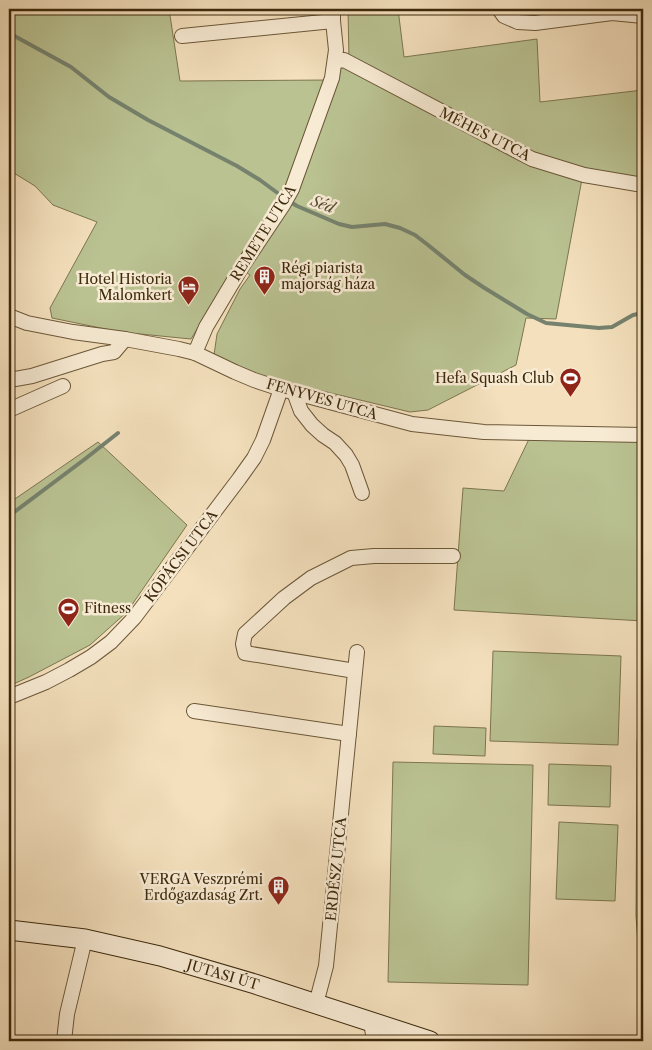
<svg xmlns="http://www.w3.org/2000/svg" width="652" height="1050" viewBox="0 0 652 1050" font-family="'Libre Caslon Text',serif">
<style>
.green{fill:#bac292;stroke:#7c764f}
.lines{fill:none;stroke-linecap:round;stroke-linejoin:round}
.stream{stroke:#76826e;stroke-width:4}
.street-casing{stroke:#6b5738;stroke-width:16}
.secondary-casing{stroke:#3d290c;stroke-width:21}
.street{stroke:#f8ebd4;stroke-width:14}
.secondary{stroke:#f8ebd4;stroke-width:19}
.labels{text-anchor:middle;dominant-baseline:central;stroke-width:5;stroke-linejoin:round;paint-order:stroke}
.street-label{font-size:14px;fill:#3d290c;stroke:#f8ebd4}
.poi-label{font-size:14px;fill:#3d290c;stroke:#f8ebd4;text-anchor:end}
.water-label{font-size:15px;font-style:italic;fill:#554e35;stroke:#f8ebd4}
</style>
<rect width="100%" height="100%" fill="#f4e0bd"/>
<filter id="stains"><feTurbulence type="fractalNoise" baseFrequency=".004" numOctaves="4"/><feColorMatrix values="0 0 0 0 .2 0 0 0 0 .09 0 0 0 0 .02 0 0 0 .5 -.17"/></filter>
<radialGradient id="worn" r=".72"><stop offset=".6" stop-color="#630" stop-opacity="0"/><stop offset="1" stop-color="#630" stop-opacity=".3"/></radialGradient>
<g class="green">
<path d="M9 9H169L180 81 330 80 349 60 348 9H398L404 57 537 39 540 102 643 90V186L582 179 556 319 526 318 516 365 428 410 410 412 281 381 247 371 214 355 217 334 240 289 250 275 236 265 191 339 120 332 52 318 50 308 97 222 53 205 35 186 9 170Z"/>
<path d="M530 437H643V621L454 610 463 488 504 491Z"/>
<path d="M98 442 187 525 127 612 90 645 29 677 9 686V503Z"/>
<path d="M643 649V970H640L636 916 637 744Z"/>
<path d="M493 651 621 656 618 745 490 741Z"/>
<path d="M434 726 486 728 485 756 433 754Z"/>
<path d="M393 762 533 765 528 985 388 982Z"/>
<path d="M549 764 611 766 610 807 548 805Z"/>
<path d="M559 822 618 825 615 901 556 899Z"/>
</g>
<g class="lines">
<g class="stream">
<path d="M9 33 71 67 109 97 148 120 237 166 260 180 283 197"/>
<path d="M289 201 297 206 339 224 352 227 385 224 400 228 415 235 428 245 465 275 483 287 527 314 546 323 599 328 612 327 633 315 643 313"/>
<path d="M9 516 85 459 118 433"/>
</g>
<defs>
<g id="street">
<path d="M499 9 504 16 518 22 535 23 612 13 643 16"/>
<path d="M182 36 333 21"/>
<path d="M336 61 344 60 532 159 584 175 643 185"/>
<path d="M9 316 27 323 73 332 125 339 179 349 195 353 235 372 254 380 281 389 412 424 484 432 643 435"/>
<path d="M195 353 206 327 243 265 283 205 292 189 332 78 336 50 333 21V9"/>
<path d="M9 379H15L32 376 102 354 114 352 125 339"/>
<path d="M294 392 301 411 312 425 323 435 335 443 346 455 352 465 362 493"/>
<path d="M9 410 63 386"/>
<path d="M355 671 245 653 243 644 245 634 284 598 311 578 351 558 374 556H453"/>
<path d="M9 697 46 682 69 670 91 657 111 642 134 618 239 479 254 458 263 440 281 389"/>
<path d="M194 711 349 734"/>
<path d="M316 1004 326 966 357 652"/>
<path d="M371 1022 374 1041"/>
<path d="M64 1041 67 1014 85 939"/>
</g>
<g id="secondary">
<path id="s1" d="M9 930 85 939 160 956 255 984 430 1041"/>
</g>
</defs>
<use href="#street" class="street-casing"/>
<use href="#secondary" class="secondary-casing"/>
<use href="#street" class="street"/>
<use href="#secondary" class="secondary"/>
</g>
<defs>
<symbol id="building-pin" viewBox="-11 -11 22 30"><path d="M0 17L-7.5 6A9.5 9.5 0 1 1 7.5 6Z" fill="#8f2418" stroke="#f8ebd4"/><path d="M-4-6H4V6H1V3H-1V6H-4ZM-2.5-4.3h1.7v1.8h-1.7ZM.8-4.3h1.7v1.8H.8ZM-2.5-1h1.7V.8h-1.7ZM.8-1h1.7V.8H.8Z" fill="#fff"/></symbol>
<symbol id="hotel-pin" viewBox="-11 -11 22 30"><path d="M0 17L-7.5 6A9.5 9.5 0 1 1 7.5 6Z" fill="#8f2418" stroke="#f8ebd4"/><path d="M-6-4.5h1.5V1H6V5H4.5V3h-9V5H-6ZM-4 0a1.8 1.8 0 1 1 3.6 0ZM.5 0V-2.5h3Q6-2.5 6 0Z" fill="#fff"/></symbol>
<symbol id="stadium-pin" viewBox="-11 -11 22 30"><path d="M0 17L-7.5 6A9.5 9.5 0 1 1 7.5 6Z" fill="#8f2418" stroke="#f8ebd4"/><path d="M0-5a6.5 5 0 1 0 0 10a6.5 5 0 1 0 0-10ZM-3.5-1.8h7v3.6h-7Z" fill="#fff"/></symbol>
</defs>
<g fill-rule="evenodd">
<use href="#building-pin" x="252" y="264" width="25" height="34"/>
<use href="#hotel-pin" x="176" y="274" width="25" height="34"/>
<use href="#stadium-pin" x="558" y="366" width="25" height="34"/>
<use href="#stadium-pin" x="56" y="596" width="25" height="34"/>
<use href="#building-pin" x="266" y="874" width="25" height="34"/>
</g>
<g class="labels">
<g class="street-label">
<text transform="translate(485 134) rotate(27)">MÉHES UTCA</text>
<text transform="translate(263 233) rotate(-58)">REMETE UTCA</text>
<text transform="translate(322 399) rotate(16)">FENYVES UTCA</text>
<text transform="translate(181 556) rotate(-53)">KOPÁCSI UTCA</text>
<text transform="translate(336 869) rotate(-84)">ERDÉSZ UTCA</text>
<text stroke="none"><textPath href="#s1" startOffset="219">JUTASI ÚT</textPath></text>
</g>
<g class="poi-label">
<text x="281" y="268" text-anchor="start">Régi piarista<tspan x="281" dy="16">majorság háza</tspan></text>
<text x="172" y="279">Hotel Historia<tspan x="172" dy="16">Malomkert</tspan></text>
<text x="554" y="378">Hefa Squash Club</text>
<text x="84" y="608" text-anchor="start">Fitness</text>
<text x="263" y="879">VERGA Veszprémi<tspan x="263" dy="16">Erdőgazdaság Zrt.</tspan></text>
</g>
<g class="water-label">
<text transform="translate(323 204) rotate(21)">Séd</text>
</g>
</g>
<rect width="652" height="1050" fill="none" stroke="#f4e0bd" stroke-width="30"/>
<rect x="10" y="10" width="632" height="1030" fill="none" stroke="#3d290c" stroke-width="2.5"/>
<rect x="15" y="15" width="622" height="1020" fill="none" stroke="#3d290c"/>
<rect width="100%" height="100%" filter="url(#stains)"/>
<rect width="100%" height="100%" fill="url(#worn)"/>
</svg>
